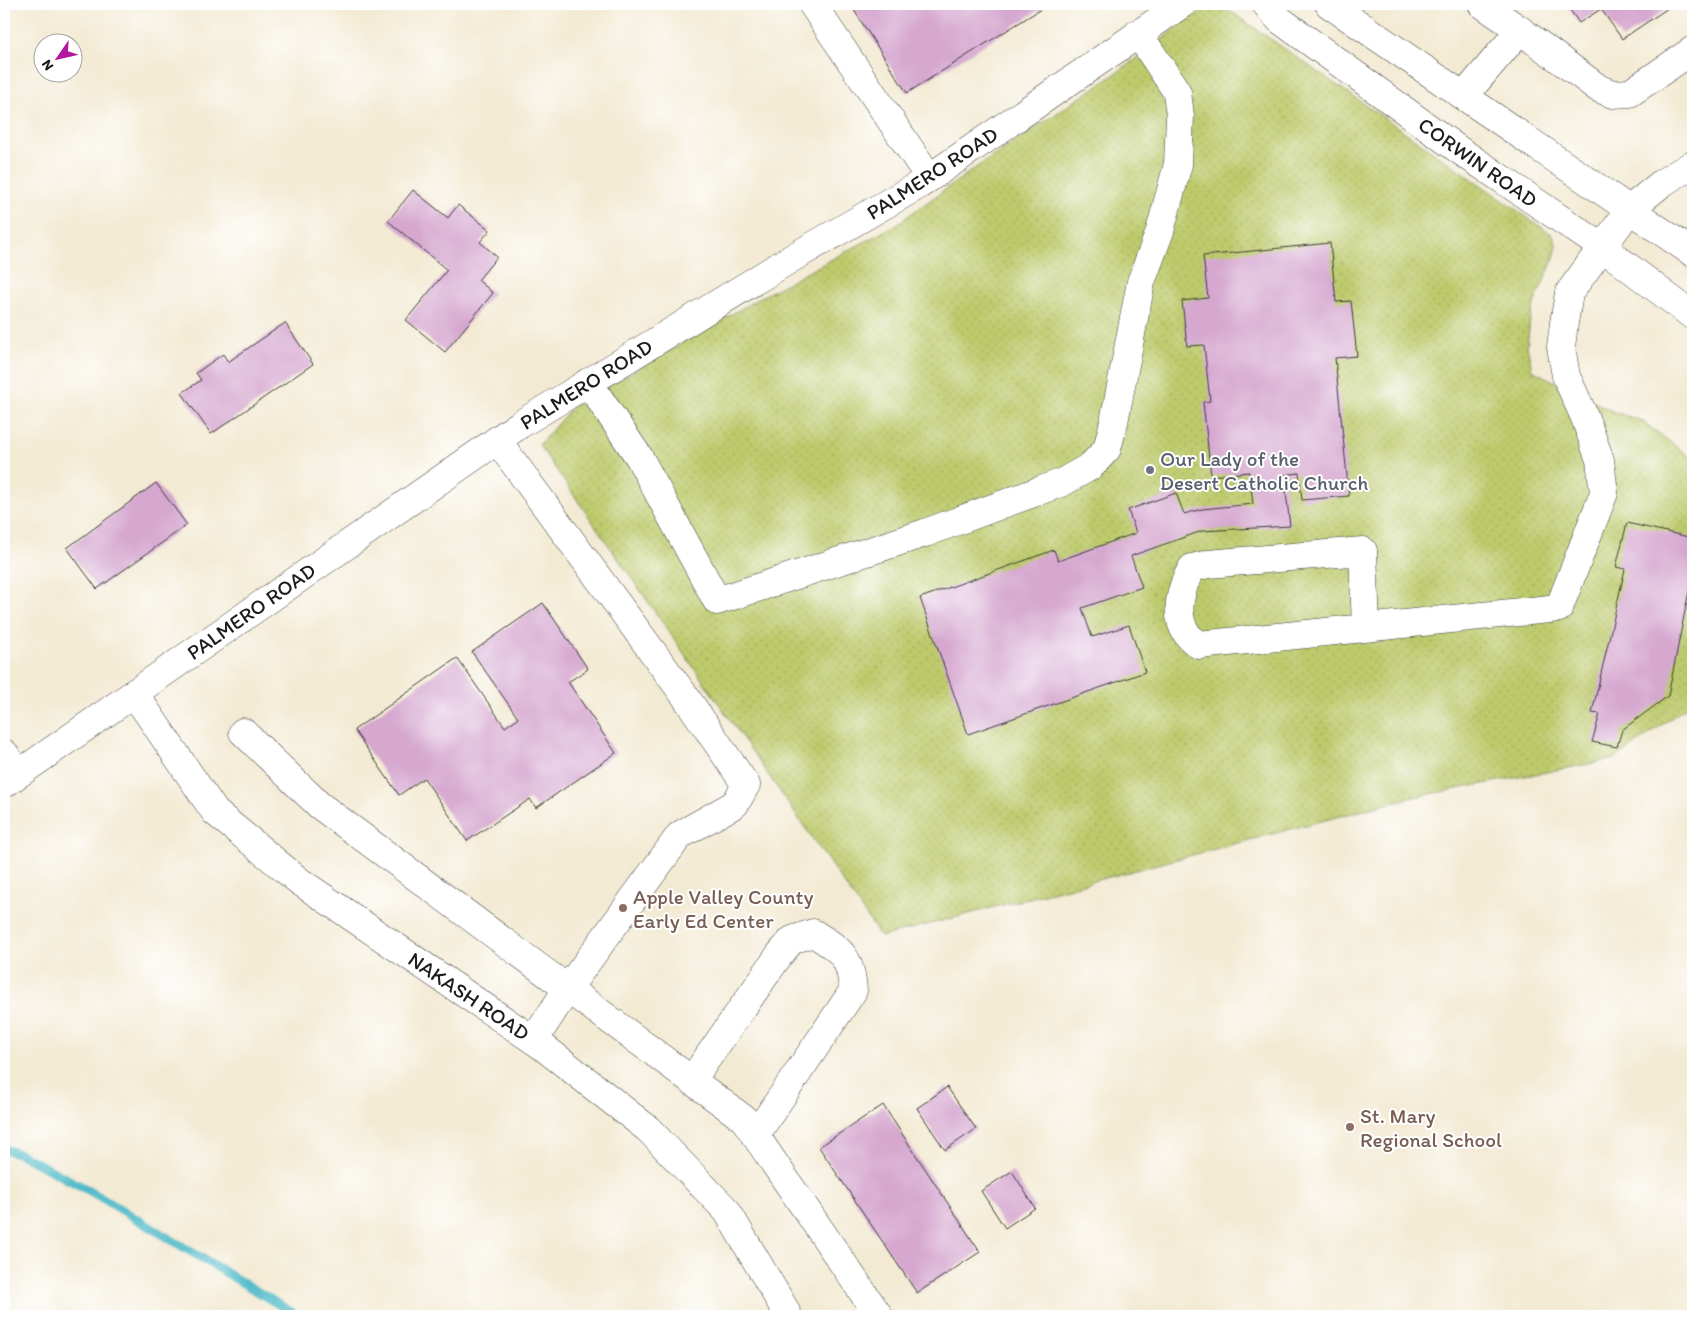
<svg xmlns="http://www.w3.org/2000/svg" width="1697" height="1320" viewBox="0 0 1697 1320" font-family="Itim,sans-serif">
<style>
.grass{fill:url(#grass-dots);stroke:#6c7344}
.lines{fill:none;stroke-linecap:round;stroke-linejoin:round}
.stream{stroke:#4db9c7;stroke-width:9}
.building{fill:#d6a8d0}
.minor-casing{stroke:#3c3b37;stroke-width:29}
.major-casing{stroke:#3c3b37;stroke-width:29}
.minor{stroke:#fff;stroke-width:28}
.major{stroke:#fff;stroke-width:28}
.worship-dot{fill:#6b7280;stroke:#fff;stroke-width:2}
.education-dot{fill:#8d6e63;stroke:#fff;stroke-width:2}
.labels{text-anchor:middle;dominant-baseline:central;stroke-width:4;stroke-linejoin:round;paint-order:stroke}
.street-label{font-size:21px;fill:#1c1c1c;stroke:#fff}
.worship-label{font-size:21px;fill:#5b616d;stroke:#fff;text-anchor:start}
.education-label{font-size:21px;fill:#785e54;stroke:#fff;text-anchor:start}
</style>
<defs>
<pattern id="grass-dots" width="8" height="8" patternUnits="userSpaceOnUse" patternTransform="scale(1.25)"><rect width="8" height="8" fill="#bdca6c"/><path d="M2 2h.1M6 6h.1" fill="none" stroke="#a2ad5d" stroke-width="1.8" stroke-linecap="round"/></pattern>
</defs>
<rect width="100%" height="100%" fill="#fff"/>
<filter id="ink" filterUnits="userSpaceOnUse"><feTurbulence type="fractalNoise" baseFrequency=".02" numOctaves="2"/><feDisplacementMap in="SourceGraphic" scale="10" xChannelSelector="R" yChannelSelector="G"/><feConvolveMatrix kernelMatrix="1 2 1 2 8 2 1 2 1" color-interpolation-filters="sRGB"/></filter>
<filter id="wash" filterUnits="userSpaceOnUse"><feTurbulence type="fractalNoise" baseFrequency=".0096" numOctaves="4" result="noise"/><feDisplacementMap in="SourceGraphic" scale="20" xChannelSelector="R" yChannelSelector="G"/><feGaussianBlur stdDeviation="1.12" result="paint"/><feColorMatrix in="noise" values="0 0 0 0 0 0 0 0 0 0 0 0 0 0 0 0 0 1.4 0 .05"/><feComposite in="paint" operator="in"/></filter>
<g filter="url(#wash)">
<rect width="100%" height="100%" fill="#f3ead3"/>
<path class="grass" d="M1211 7 1225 8 1236 15 1553 235 1557 246 1554 258 1535 301 1530 320 1527 346 1532 370 1612 411 1642 421 1693 459V702L1615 759 1409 798 881 937 539 445 572 407 761 297 894 226 971 171 1112 76 1192 17Z"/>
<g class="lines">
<path class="stream" d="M4 1149 20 1154 92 1192 298 1316"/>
</g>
<g id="blocks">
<g class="building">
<path d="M850 4H1049L907 93Z"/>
<path d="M1566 4H1674L1622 39 1601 9 1579 23Z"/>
<path d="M413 190 448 218 458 205 490 230 480 242 497 257 478 280 493 293 445 352 406 320 447 270 388 221Z"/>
<path d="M1330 243 1336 302 1351 301 1357 356 1335 358 1349 496 1302 500 1299 473 1284 475 1290 526 1202 531 1131 556 1142 587 1082 608 1092 637 1129 625 1145 672 968 734 920 598 1054 550 1058 561 1136 533 1128 510 1176 493 1184 514 1202 509 1253 504 1249 472 1211 476 1203 402 1210 401 1204 345 1187 346 1182 301 1208 298 1203 256Z"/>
<path d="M285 323 313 364 211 434 182 393 201 380 196 373 223 354 228 362Z"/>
<path d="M156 483 187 525 97 589 67 548Z"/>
<path d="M1627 523 1693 538V571L1668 696 1622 730 1617 747 1592 742 1600 714 1592 713 1625 569 1616 567Z"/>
<path d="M543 603 588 669 568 682 616 753 536 808 530 799 467 841 424 778 399 795 354 730 457 658 505 727 518 718 472 652Z"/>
<path d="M947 1087 976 1129 945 1150 917 1108Z"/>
<path d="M883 1105 980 1252 917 1293 819 1147Z"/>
<path d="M1012 1171 1035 1208 1005 1228 981 1191Z"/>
</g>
</g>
</g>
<g filter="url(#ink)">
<use href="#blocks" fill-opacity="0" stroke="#3c3b37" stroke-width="1"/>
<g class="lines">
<defs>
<g id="minor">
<path d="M812 4 929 177"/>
<path d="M1482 4 1520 30 1598 88 1612 94 1630 93 1693 50"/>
<path d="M1464 96 1520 30"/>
<path d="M588 382 639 457 717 601 925 533 1063 482 1091 466 1107 449 1114 422 1141 282 1160 231 1178 164 1180 116 1177 92 1138 33"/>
<path d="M497 440 685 696 746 785 735 804 680 835 568 988 534 1040"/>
<path d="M1366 627 1363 551 1208 564 1192 568C1181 587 1173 614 1187 634 1190 638 1195 642 1199 645L1559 608 1604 493 1600 460 1585 418 1566 376 1561 347 1564 323 1569 293 1630 209 1662 183 1693 164"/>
<path d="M134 693 215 812 299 881 542 1046 648 1129 727 1211 783 1306 788 1316"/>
<path d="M243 732 319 805 744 1119 879 1316"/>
<path d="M4 753 19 773"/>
<path d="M4 784 519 425 787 261 919 185 1182 4"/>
<path d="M692 1080 780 954 792 940 813 933C841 950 851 956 853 991L755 1136"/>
</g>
<g id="major">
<path d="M1266 4 1280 20 1459 150 1602 247 1693 316"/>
<path d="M1329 4 1693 253"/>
</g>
</defs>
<use href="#minor" class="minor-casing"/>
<use href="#major" class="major-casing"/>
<use href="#minor" class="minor"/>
<use href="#major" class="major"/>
</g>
</g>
<circle class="worship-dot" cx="1150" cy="470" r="5"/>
<g class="education-dot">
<circle cx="623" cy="908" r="5"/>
<circle cx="1350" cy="1127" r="5"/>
</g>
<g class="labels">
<g class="street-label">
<text transform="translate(1478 162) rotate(35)">CORWIN ROAD</text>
<text transform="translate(932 173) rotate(-33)">PALMERO ROAD</text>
<text transform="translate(586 384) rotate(-32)">PALMERO ROAD</text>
<text transform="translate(251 611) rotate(-35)">PALMERO ROAD</text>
<text transform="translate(469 996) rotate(34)">NAKASH ROAD</text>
</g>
<g class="worship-label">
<text x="1160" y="458">Our Lady of the<tspan x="1160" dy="24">Desert Catholic Church</tspan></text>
</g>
<g class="education-label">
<text x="633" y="896">Apple Valley County<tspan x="633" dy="24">Early Ed Center</tspan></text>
<text x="1360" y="1115">St. Mary<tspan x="1360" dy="24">Regional School</tspan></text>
</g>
</g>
<rect width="1697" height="1320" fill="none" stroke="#fff" stroke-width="20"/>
<g transform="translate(58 58) rotate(236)"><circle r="24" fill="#ffffff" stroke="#a4a4a4"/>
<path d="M0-4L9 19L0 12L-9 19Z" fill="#b5179e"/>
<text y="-8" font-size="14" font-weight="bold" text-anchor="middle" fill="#1c1c1c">N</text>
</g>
</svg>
